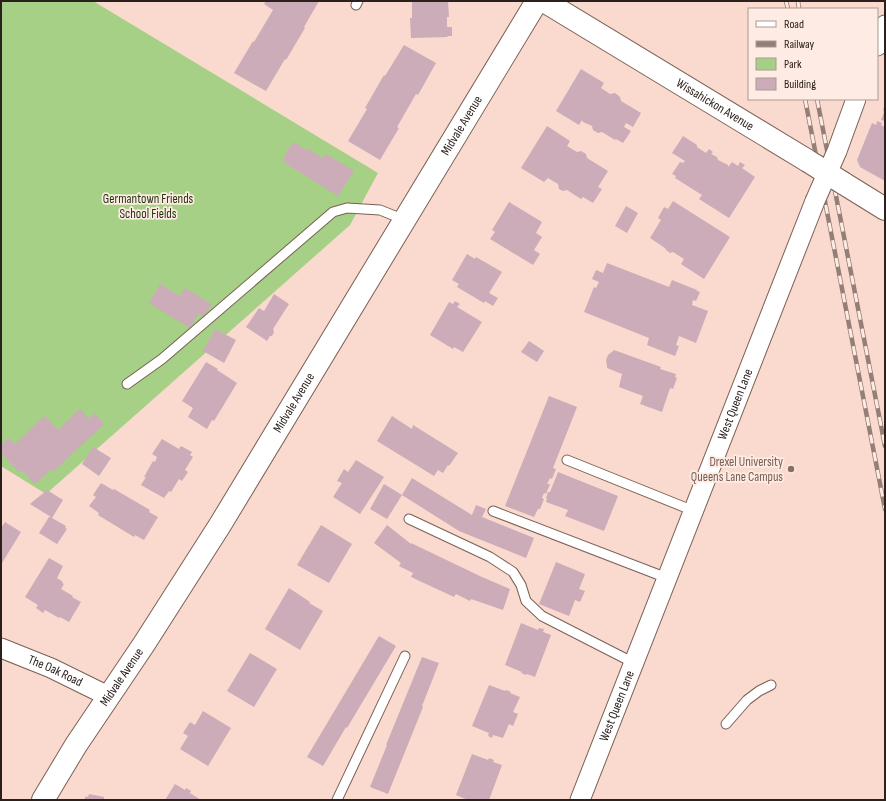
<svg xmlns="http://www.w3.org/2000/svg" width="886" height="801" viewBox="0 0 886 801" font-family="'Sofia Sans Condensed',sans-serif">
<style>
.green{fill:#a6d085}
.building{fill:#cbacb8}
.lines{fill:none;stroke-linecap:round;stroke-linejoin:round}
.lane-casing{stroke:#7a6055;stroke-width:11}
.street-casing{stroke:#7a6055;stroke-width:21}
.secondary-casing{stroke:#7a6055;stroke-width:24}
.lane{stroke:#fff;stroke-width:9}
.street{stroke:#fff;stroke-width:19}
.secondary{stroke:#fff;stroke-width:22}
.rail-casing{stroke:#947e76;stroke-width:4.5}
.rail{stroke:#feebe3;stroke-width:3;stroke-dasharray:9;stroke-linecap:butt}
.street-bridge-casing{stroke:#7a6055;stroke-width:21;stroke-linecap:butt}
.secondary-bridge-casing{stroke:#7a6055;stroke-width:24;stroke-linecap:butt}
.street-bridge{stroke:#fff;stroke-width:19}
.secondary-bridge{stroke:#fff;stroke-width:22}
.education-dot{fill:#8d6e63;stroke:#feebe3;stroke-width:1.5}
.labels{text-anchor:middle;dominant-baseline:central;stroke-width:3.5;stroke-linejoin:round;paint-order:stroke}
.street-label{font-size:13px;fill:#2c201c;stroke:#feebe3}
.park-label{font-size:13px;fill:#1e300d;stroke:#feebe3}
.education-label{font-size:13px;fill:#785e54;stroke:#feebe3;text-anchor:end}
</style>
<rect width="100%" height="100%" fill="#fadace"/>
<path class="green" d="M1 1H93L378 173 350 225 46 494 1 466Z"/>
<g class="building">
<path d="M266 1H319L304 27 305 28 286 60 285 59 266 91 234 73 253 41 254 42 273 10 264 4Z"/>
<path d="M412 1H448L449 17H447V27H452V36H447L448 37 411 38 410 18H412Z"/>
<path d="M404 45 436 63 418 95 416 94 397 127 399 128 380 160 348 141 367 109 365 108 384 75 385 76Z"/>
<path d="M581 69 604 83 601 88 610 94 615 93 620 97 621 101 641 113 633 127 626 123 624 127 631 131 623 143 616 139 615 140 602 132 598 133 593 130 592 126 583 122 582 120 579 125 556 111Z"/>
<path d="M885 104V121L881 120 884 112 883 110Z"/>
<path d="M877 121 882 123 881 125 885 127V181L860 167 857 160 872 123 876 125Z"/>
<path d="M547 126 570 141 567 146 577 152 581 151 586 154 587 158 608 171 598 187 602 189 593 203 583 197 581 199 567 190 563 191 559 189 558 184 548 178 544 182 521 168Z"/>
<path d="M683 136 697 145V147L706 153 709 149 713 152 711 154 717 157 718 160 728 165V167L732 162 738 166 740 162 745 165 742 168 755 177 729 218 699 199 702 195 675 178 676 176 672 174 680 162 683 163 685 161 672 153Z"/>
<path d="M293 142 306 150 307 148 323 158 326 154 354 171 338 196 283 162 285 157H284Z"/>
<path d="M673 201 730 237 704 279 681 264 684 259 673 252 670 253 666 250 665 248 650 238 661 220 658 218 664 207 668 209Z"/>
<path d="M509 202 542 222 536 233 542 237 534 250 540 254 533 265 490 239 495 232 492 230Z"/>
<path d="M626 206 638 213 627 233 615 226Z"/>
<path d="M467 254 475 259 476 257 502 272 489 293 498 298 493 306 485 301 484 303 457 287 459 284 452 280Z"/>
<path d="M607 263 669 287 672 280 697 290V291L700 292 696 301 693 300 692 305 708 311 696 343 679 336 676 345 679 346 675 356 647 345 649 338 584 312 594 287 596 288 599 282 592 279 596 270 603 273Z"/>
<path d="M160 284 180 296 185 288 212 304 203 317 198 314 190 328 149 303Z"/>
<path d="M274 294 289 304 273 329 274 332 272 336H270L267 341 246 327 259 308 264 311Z"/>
<path d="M455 301 460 304 457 307 482 322 463 352 454 347 453 349 430 335 449 302 453 304Z"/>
<path d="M215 329 236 340 224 363 203 351Z"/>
<path d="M529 341 544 351 537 362 521 352Z"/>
<path d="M614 350 661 367 660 369 676 374 675 377 677 378 673 389 670 388 662 412 640 404 643 396 619 387 622 374 607 368V366L606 360 608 355 613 351Z"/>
<path d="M206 362 218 369 217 370 237 383 214 421 212 420 207 429 188 417 193 408 182 401Z"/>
<path d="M549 396 577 407 553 468 556 469 552 479 550 478 547 484H550L546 494 544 493 542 498 544 499 540 509H538L534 517 505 506Z"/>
<path d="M80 409 89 419 95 413 104 424 54 471 52 469 35 484 22 470 20 473 1 453V445L9 438 15 444 45 416 58 430Z"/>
<path d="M392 416 412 429 413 425 458 453 449 466 448 465 443 473 438 470 434 476 377 441Z"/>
<path d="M162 439 179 449 181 446 192 452 190 455 193 457 185 470 188 472 182 481 179 479 171 492 169 491 164 498 141 485 146 477H144L153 461 155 462 157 457 152 454Z"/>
<path d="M93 447 111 458 99 476 82 464Z"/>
<path d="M356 460 384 477 360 514 333 497 342 483 337 481 344 469 348 472Z"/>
<path d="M558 472 618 496 604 531 565 516 568 510 546 502 547 499 546 498 548 492H550Z"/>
<path d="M412 478 472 515 476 505 486 509 482 517 534 538 526 558 459 531 402 495Z"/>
<path d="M101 483 113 490 114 489 150 510 149 512 158 517 144 540 135 535 134 537 98 515 99 513 89 506 96 497 93 495Z"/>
<path d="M384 484 402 495 387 519 370 509Z"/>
<path d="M47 490 63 500 52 518 66 526 65 528 67 529 57 544 39 533 49 517H51L30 504Z"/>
<path d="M5 522 21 532 2 563 1 562V528Z"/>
<path d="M321 525 352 544 329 583 297 565Z"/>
<path d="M387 525 411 544V543L482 577 510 589 503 610 471 599 470 601 456 594 454 597 411 577 413 573 399 566 401 563 374 543Z"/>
<path d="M49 558 63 566 57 578 63 582 62 583 64 584 61 589 73 596 72 597 81 602 69 622 60 617 59 618 45 610 43 613 36 608 38 605 25 597Z"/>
<path d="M556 562 585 574 579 589 585 591 580 602 575 600 569 616 539 604Z"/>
<path d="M289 588 310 602 309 603 323 611 300 650 265 629Z"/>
<path d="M521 623 538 630 539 628 544 629 543 632 551 635 535 677 527 674 526 675 521 673 522 672 505 665Z"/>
<path d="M379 636 396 646 347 728 346 727 323 766 307 757Z"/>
<path d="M250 653 277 669 254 707 227 691Z"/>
<path d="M422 657 439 663 422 706 423 707 388 794 370 787 387 745H386Z"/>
<path d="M489 685 505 691 506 690 511 692 510 693 520 697 513 712 518 714 513 726 509 724 503 738 493 735 492 738 488 736 489 733 472 726Z"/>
<path d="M203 711 231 728 208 766 180 749 188 736 183 733 190 722 195 725Z"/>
<path d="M472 754 488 760 489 758 494 760 493 762 502 765 489 800H468L456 795Z"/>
<path d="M175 784 185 790 186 788 191 791 190 793 201 800H165Z"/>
<path d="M89 794 104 797V800H84L86 796 88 797Z"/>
</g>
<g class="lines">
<defs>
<g id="lane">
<path d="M356 5 358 1"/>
<path d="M127 384 162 359 333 212 347 208 380 210 405 220"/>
<path d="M567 460 694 511"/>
<path d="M493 511 667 578"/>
<path d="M409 519 490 557 513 572 521 585 526 601 542 616 634 663"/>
<path d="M726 724 747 700 759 691 771 685"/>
<path d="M337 800 405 656"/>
</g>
<g id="street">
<path d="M877 46 885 25"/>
<path d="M837 151 856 99"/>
<path id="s1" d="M1 648 51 668 108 696"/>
<path id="s2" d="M580 800 815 201"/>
</g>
<g id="secondary">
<path id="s3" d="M544 1 808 161"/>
<path d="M843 183 885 209"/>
<path id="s4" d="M43 800 76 745 144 644 220 525 537 1"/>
</g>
</defs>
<use href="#lane" class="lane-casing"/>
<use href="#street" class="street-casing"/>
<use href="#secondary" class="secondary-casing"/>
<use href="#lane" class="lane"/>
<use href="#street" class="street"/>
<use href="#secondary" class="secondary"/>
<defs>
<g id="rail">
<path d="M786 1 788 9"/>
<path d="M798 1 799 9"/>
<path d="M805 99 885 509"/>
<path d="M817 99 885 446"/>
</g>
</defs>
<use href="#rail" class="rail-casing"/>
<use href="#rail" class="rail"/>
<defs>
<path id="street-bridge" d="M815 201 837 151"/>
<path id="secondary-bridge" d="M808 161 843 183"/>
</defs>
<use href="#street-bridge" class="street-bridge-casing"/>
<use href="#secondary-bridge" class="secondary-bridge-casing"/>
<use href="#street-bridge" class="street-bridge"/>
<use href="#secondary-bridge" class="secondary-bridge"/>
</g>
<circle class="education-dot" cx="791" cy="469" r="4"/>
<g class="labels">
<g class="street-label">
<text stroke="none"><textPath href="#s3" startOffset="200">Wissahickon Avenue</textPath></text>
<text stroke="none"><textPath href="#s4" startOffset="794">Midvale Avenue</textPath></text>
<text stroke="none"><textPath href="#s4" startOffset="470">Midvale Avenue</textPath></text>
<text stroke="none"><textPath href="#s2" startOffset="425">West Queen Lane</textPath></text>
<text stroke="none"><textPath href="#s1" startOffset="59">The Oak Road</textPath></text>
<text stroke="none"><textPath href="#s4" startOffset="146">Midvale Avenue</textPath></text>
<text stroke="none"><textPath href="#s2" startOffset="101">West Queen Lane</textPath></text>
</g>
<g class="park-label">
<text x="148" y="199">Germantown Friends<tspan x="148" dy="15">School Fields</tspan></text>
</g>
<g class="education-label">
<text x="783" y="462">Drexel University<tspan x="783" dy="15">Queens Lane Campus</tspan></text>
</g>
</g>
<rect width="886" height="801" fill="none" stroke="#2c201c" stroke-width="4"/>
<rect x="748" y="8" width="130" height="92" fill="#feebe3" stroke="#aa9a93"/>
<rect x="756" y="21" width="20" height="6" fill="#ffffff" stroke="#aa9a93"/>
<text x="784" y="28" font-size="12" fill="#2c201c">Road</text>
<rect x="756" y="41" width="20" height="6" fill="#947e76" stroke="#aa9a93"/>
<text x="784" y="48" font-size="12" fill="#2c201c">Railway</text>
<rect x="756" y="58" width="20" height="12" fill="#a6d085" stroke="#aa9a93"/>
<text x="784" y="68" font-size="12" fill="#2c201c">Park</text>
<rect x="756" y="78" width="20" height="12" fill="#cbacb8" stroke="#aa9a93"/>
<text x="784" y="88" font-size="12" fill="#2c201c">Building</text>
</svg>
